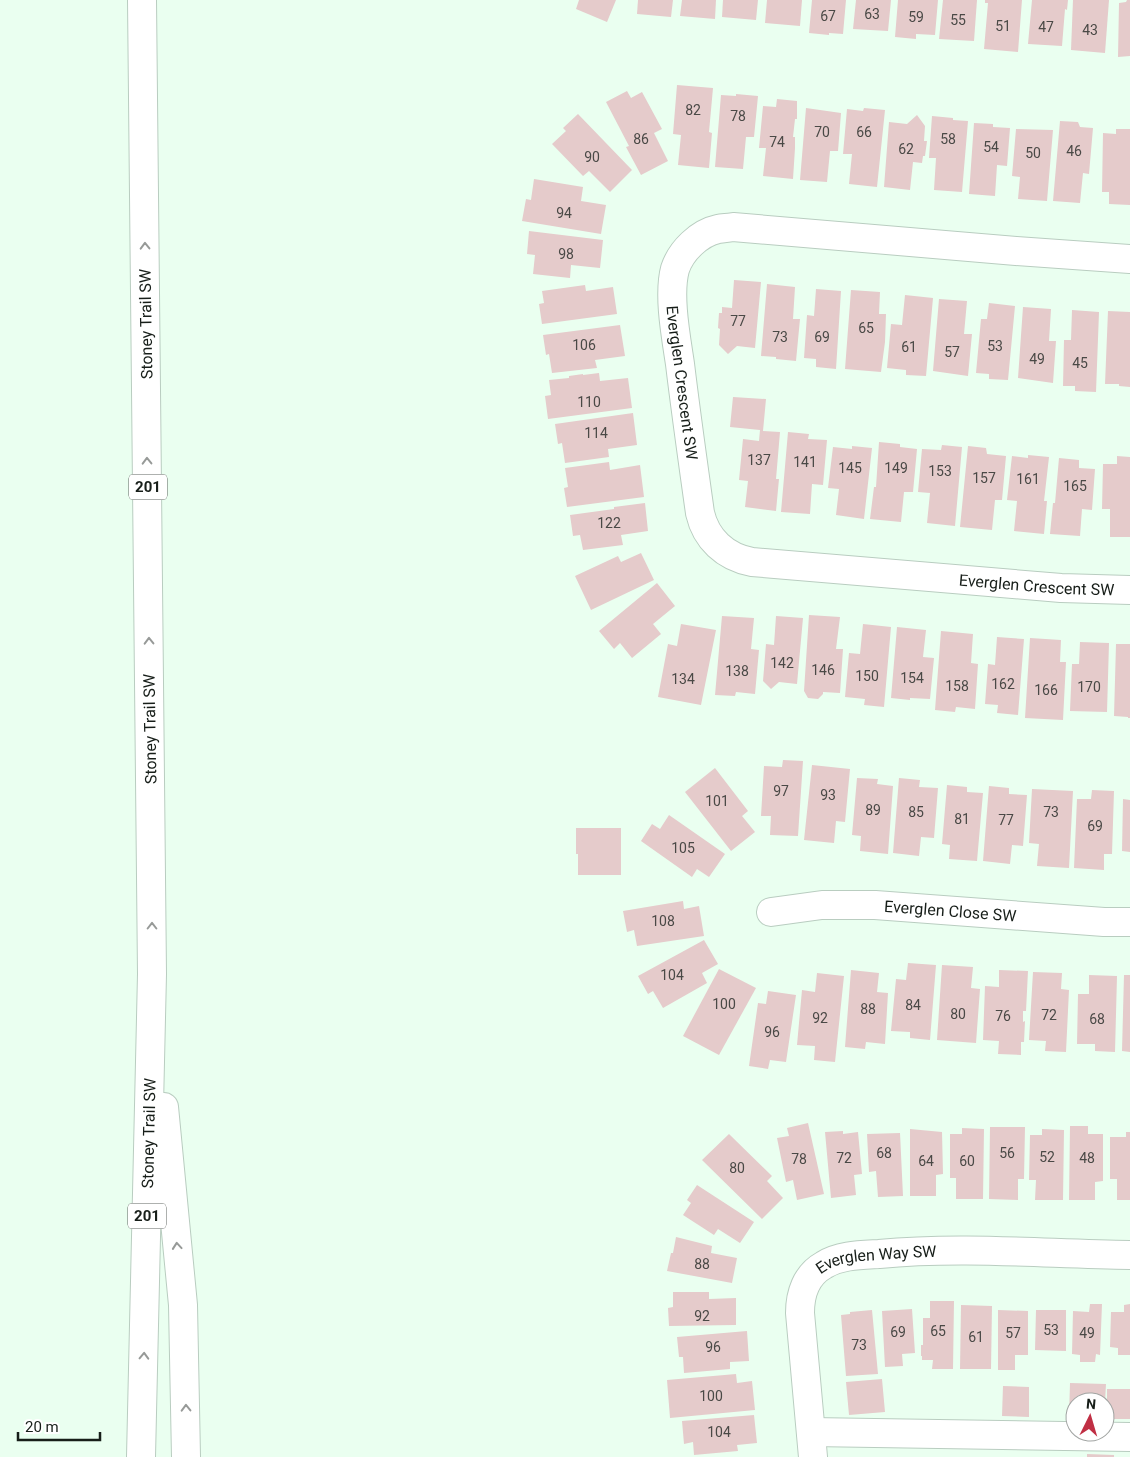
<svg xmlns="http://www.w3.org/2000/svg" width="1130" height="1457" viewBox="0 0 1130 1457" font-family="Roboto,sans-serif">
<style>
.building{fill:#e5cbcb}
.lines{fill:none;stroke-linecap:round;stroke-linejoin:round}
.minor-casing{stroke:#b9cdc0;stroke-width:30}
.highway-casing{stroke:#b9cdc0;stroke-width:30}
.minor{stroke:#fff;stroke-width:28}
.highway{stroke:#fff;stroke-width:28}
.oneway{stroke:#979a98}
.labels{text-anchor:middle;dominant-baseline:central;stroke-width:4;stroke-linejoin:round;paint-order:stroke}
.number-label{font-size:14px;fill:#4a4946}
.shield{fill:#fff;stroke:#5d625e;stroke-width:1}
.shield-label{font-size:15px;font-weight:bold;fill:#171e19}
.street-label{font-size:16px;fill:#171e19;stroke:#fff}
</style>
<rect width="100%" height="100%" fill="#eafff0"/>
<g class="building">
<path d="M579 0H616L607 22 576 9Z"/>
<path d="M638 0H673L671 17 637 14Z"/>
<path d="M682 0H716L715 19 680 16Z"/>
<path d="M723 0H758L756 20 722 17Z"/>
<path d="M767 0H802L800 26 765 23Z"/>
<path d="M812 0H846L843 34 829 33V35L809 33Z"/>
<path d="M856 0H891L888 31 853 29Z"/>
<path d="M898 0H938L935 35 916 34V39L895 37Z"/>
<path d="M943 0H977L974 41 939 39Z"/>
<path d="M985 0H1022L1018 52 984 49 988 3H985Z"/>
<path d="M1032 0H1068L1067 10 1065 9 1062 46 1028 44Z"/>
<path d="M1073 0H1109L1105 53 1071 50Z"/>
<path d="M1127 0H1130V56L1118 57 1119 3 1126 2Z"/>
<path d="M677 85 713 88 709 132 712 133 709 168 678 165 681 135 673 134Z"/>
<path d="M627 91 631 98 642 92 662 129 654 133 668 161 641 175 626 147 629 146 606 102Z"/>
<path d="M736 94 758 96 754 137H746L743 169 715 167 721 95 736 96Z"/>
<path d="M777 99 797 101V119H795L793 137H795V148L793 179 763 176 766 148H759L763 106 776 107Z"/>
<path d="M806 108 841 113 838 151H830L827 182 800 180Z"/>
<path d="M864 108 885 110 877 187 849 184 852 154H843L847 109 863 111Z"/>
<path d="M578 114 632 170 610 192 589 171 583 176 552 144 566 131 563 128Z"/>
<path d="M917 115 925 126 924 141H927L925 156H923L922 163 913 162 910 190 884 187 889 122 907 124Z"/>
<path d="M932 116 953 118V120L968 121 962 192 934 190 936 158H929Z"/>
<path d="M1060 121 1078 122 1080 127 1093 128 1089 174 1083 173 1080 203 1053 201Z"/>
<path d="M974 123 993 124V127L1010 128 1007 166 997 165 995 196 969 194Z"/>
<path d="M1016 129 1053 130 1047 201 1018 199 1020 177 1012 176Z"/>
<path d="M1116 129H1130V205L1109 204V192H1102L1103 133 1116 134Z"/>
<path d="M534 179 583 187 581 201 606 205 601 234 522 221 526 199 531 200Z"/>
<path d="M529 231 603 240 600 268 571 265 570 278 533 274 535 255 527 254Z"/>
<path d="M734 280 761 282 755 348 737 346 728 354 719 345 720 329 718 328 719 313H722V307L732 308Z"/>
<path d="M767 284 795 287 793 319H800L796 361 776 359V357L761 356Z"/>
<path d="M585 285 586 291 613 287 617 314 542 324 539 304 544 303 542 291Z"/>
<path d="M816 289 841 291 836 369 816 367V359L804 358 807 315 814 316Z"/>
<path d="M851 290 880 292 879 314H886L885 342 881 372 845 369Z"/>
<path d="M905 295 933 298 926 376 906 375V370L887 368 891 324 902 325Z"/>
<path d="M939 299 967 301 964 334H972L968 376 933 371Z"/>
<path d="M989 303 1015 306 1008 380 989 379V374L976 373 981 319H987Z"/>
<path d="M1023 307 1051 309 1049 341H1056L1053 383 1018 378Z"/>
<path d="M1072 310 1099 312 1096 392 1075 391V386H1063L1064 340H1071Z"/>
<path d="M1108 311 1130 312V387L1119 386V384H1105Z"/>
<path d="M620 325 625 356 595 360 597 368 552 373 549 354 546 355 543 335Z"/>
<path d="M599 373 600 381 628 378 632 408 548 419 545 396 551 395 549 380 569 378V376L583 374V375Z"/>
<path d="M733 397 766 399 763 431 780 432 776 479H779L776 511 745 507 748 481 739 480 743 439 759 441 760 430 730 427Z"/>
<path d="M633 413 637 445 608 449 609 457 565 463 562 443 558 444 555 424Z"/>
<path d="M788 432 809 434 808 439 827 440 823 485 812 484 810 514 781 512Z"/>
<path d="M879 442 900 444V447L917 449 913 492H904L901 522 870 519 874 487H876Z"/>
<path d="M942 445 962 447 955 526 927 523 930 493 918 492 922 449 941 450Z"/>
<path d="M852 446 872 448 864 519 836 515 839 489 828 488 833 447 852 449Z"/>
<path d="M968 446 986 448 987 454 1006 456 1002 500H995L992 530 960 527Z"/>
<path d="M1028 455 1049 457 1044 501H1047L1044 534 1014 531 1017 501 1007 500 1012 456 1028 458Z"/>
<path d="M1117 456 1130 457V537H1110V509H1102L1103 464H1117Z"/>
<path d="M1059 458 1079 460V468L1095 469 1092 510 1082 509 1080 536 1050 534 1053 503H1055Z"/>
<path d="M609 462 610 470 640 465 644 497 567 507 564 488 568 487 565 468Z"/>
<path d="M645 503 648 531 621 535 623 545 583 550 580 535 573 536 570 515 614 509V507Z"/>
<path d="M641 553 654 580 591 610 575 576 618 556 621 562Z"/>
<path d="M657 583 675 606 653 624 661 634 632 658 620 643 614 649 599 631Z"/>
<path d="M809 615 840 617 836 649H843L840 693 823 692V694L818 699 808 698 804 691Z"/>
<path d="M722 616 754 618 751 649 759 650 755 694 736 692 735 696 715 695Z"/>
<path d="M776 616 803 618 797 684 779 682 771 689 763 681 766 644 774 645Z"/>
<path d="M681 624 716 630 701 705 658 697 668 644 677 646Z"/>
<path d="M863 624 891 627 884 707 864 705 865 699 845 697 849 653 860 654Z"/>
<path d="M897 627 926 630 923 657 934 658 930 699 910 698V700L891 698Z"/>
<path d="M941 631 973 634 971 663 978 664 975 709 956 707 955 712 935 710Z"/>
<path d="M997 637 1024 639 1018 715 997 713 998 705 985 704 988 664 995 665Z"/>
<path d="M1030 638 1061 640 1060 662H1066L1063 720 1025 718Z"/>
<path d="M1080 642 1109 643 1107 712 1070 711 1072 664H1079Z"/>
<path d="M1116 644H1130V718H1128V717L1114 716Z"/>
<path d="M783 760 803 761 798 836 770 835 771 816H761L764 766 782 767Z"/>
<path d="M812 765 850 769 845 822 836 821 834 843 804 840Z"/>
<path d="M715 768 748 811 742 816 755 832 731 851 685 792Z"/>
<path d="M857 778 878 779 877 784 893 786 888 854 860 851 861 836 852 835Z"/>
<path d="M899 778 920 780 919 787 938 788 934 838 921 837 919 856 893 853Z"/>
<path d="M947 785 967 787V792L983 793 977 861 949 859 950 845 942 844Z"/>
<path d="M989 786 1009 788V794L1027 795 1023 846 1012 845 1010 864 983 861Z"/>
<path d="M1032 789 1073 791 1069 868 1037 866 1039 844 1029 843Z"/>
<path d="M1092 790 1114 791 1112 854H1104V870L1074 868 1077 799H1091Z"/>
<path d="M1123 799 1130 800V852L1122 851Z"/>
<path d="M669 815 725 854 709 877 697 869 692 877 641 841 652 824 660 829Z"/>
<path d="M576 828H621V875H578V854H576Z"/>
<path d="M683 901 684 909 699 906 704 936 637 946 634 930 627 932 623 911Z"/>
<path d="M704 940 718 964 702 973 707 983 663 1008 653 991 648 994 638 976Z"/>
<path d="M908 963 936 965 930 1040 910 1038V1032L891 1031 896 979 906 980Z"/>
<path d="M942 965 973 967 971 988 980 989 976 1043 937 1040Z"/>
<path d="M719 969 756 988 719 1055 683 1036Z"/>
<path d="M851 970 879 973 877 992 888 993 885 1044 866 1042 865 1049 845 1047Z"/>
<path d="M999 970 1028 971 1026 1011H1023V1022L1025 1021 1024 1042H1021V1055L998 1054 999 1041 983 1040 985 986 999 987Z"/>
<path d="M1033 972 1062 973 1061 989 1069 990 1066 1052 1045 1051 1046 1041 1029 1040Z"/>
<path d="M817 973 844 976 835 1062 814 1060 815 1046 797 1045 802 990 815 992Z"/>
<path d="M1089 975 1117 976 1115 1052 1095 1051V1044H1077L1078 994H1089Z"/>
<path d="M1124 975H1130V1052L1122 1051Z"/>
<path d="M768 991 796 995 786 1062 770 1060 768 1069 749 1066 758 1003 766 1004Z"/>
<path d="M808 1123 824 1194 797 1200 793 1180 786 1182 777 1138 789 1136 787 1128Z"/>
<path d="M1070 1126H1088V1134H1103V1181L1095 1182V1200H1069Z"/>
<path d="M990 1127H1025L1024 1179H1018V1200L989 1199Z"/>
<path d="M962 1128 984 1129 983 1199H956V1178H950V1134H962Z"/>
<path d="M910 1129 942 1132 943 1174 936 1175V1196H910Z"/>
<path d="M1042 1129 1064 1130 1063 1200H1035L1036 1180H1029L1030 1135H1042Z"/>
<path d="M843 1131V1134L858 1132 862 1174 854 1175 856 1195 831 1198 825 1132Z"/>
<path d="M1126 1132H1130V1200H1117V1179H1110V1137H1126Z"/>
<path d="M900 1133 903 1196 878 1197 876 1171 869 1172 867 1134Z"/>
<path d="M729 1134 772 1176 767 1181 783 1198 762 1219 702 1160Z"/>
<path d="M697 1185 754 1222 740 1243 718 1229 714 1235 683 1215 691 1203 687 1200Z"/>
<path d="M676 1237 712 1246 711 1253 737 1258 732 1283 667 1271 671 1253H673Z"/>
<path d="M673 1292H709V1299L736 1298V1325L669 1326 668 1308 673 1307Z"/>
<path d="M930 1301H954L953 1369H932L933 1360H922V1356H921V1345H923V1318H930Z"/>
<path d="M1090 1304H1102L1100 1355 1096 1354 1095 1362H1080V1355L1072 1354 1073 1311 1089 1312Z"/>
<path d="M1130 1304V1355H1118V1348L1110 1347 1111 1312H1124V1305Z"/>
<path d="M961 1305 992 1306 991 1369H960Z"/>
<path d="M912 1309 915 1353 902 1354 903 1366 885 1367 882 1311Z"/>
<path d="M872 1310 878 1374 846 1376 841 1315 850 1314V1312Z"/>
<path d="M998 1310 1028 1311V1355H1015V1370H998Z"/>
<path d="M1036 1310H1066V1351L1035 1350Z"/>
<path d="M747 1331 749 1361 730 1362V1369L684 1373 683 1357H679L677 1337Z"/>
<path d="M736 1374 737 1383 752 1381 755 1410 670 1418 667 1380Z"/>
<path d="M882 1379 885 1412 849 1415 846 1382Z"/>
<path d="M1070 1383 1106 1384 1105 1402H1075V1417H1069Z"/>
<path d="M1003 1386 1029 1387V1417L1002 1416Z"/>
<rect x="1107" y="1389" width="23" height="30"/>
<path d="M754 1415 757 1443 737 1445 738 1451 694 1455 693 1442 684 1444 682 1421Z"/>
<path d="M1087 1454 1114 1455V1457H1087Z"/>
</g>
<g class="lines">
<defs>
<g id="minor">
<path id="s1" d="M1130 259 1016 251 733 227C729 228 723 228 718 229 699 233 681 251 675 269 668 295 676 337 680 364 686 414 693 463 700 513 706 539 725 557 752 562L1061 588 1130 590"/>
<path id="s2" d="M771 912 822 905H875L1104 922H1130"/>
<path d="M811 1432 1130 1437"/>
<path id="s3" d="M813 1457 800 1313C800 1294 806 1275 824 1265 840 1255 861 1255 879 1254 962 1246 1047 1254 1130 1255"/>
</g>
<g id="highway">
<path d="M164 1107 183 1305 186 1457"/>
<path id="s4" d="M141 1457 152 974 142 0"/>
</g>
</defs>
<use href="#minor" class="minor-casing"/>
<use href="#highway" class="highway-casing"/>
<use href="#minor" class="minor"/>
<use href="#highway" class="highway"/>
</g>
<defs><path id="oneway-chevron" d="M-2-3.5L2.5 0L-2 3.5" fill="none" stroke-width="1.6" stroke-linecap="round" stroke-linejoin="round" transform="scale(1.25)"/></defs>
<g class="oneway">
<use href="#oneway-chevron" transform="translate(145 246) rotate(-91)"/>
<use href="#oneway-chevron" transform="translate(147 461) rotate(-91)"/>
<use href="#oneway-chevron" transform="translate(149 641) rotate(-91)"/>
<use href="#oneway-chevron" transform="translate(152 926) rotate(-90)"/>
<use href="#oneway-chevron" transform="translate(177 1246) rotate(-95)"/>
<use href="#oneway-chevron" transform="translate(144 1356) rotate(-88)"/>
<use href="#oneway-chevron" transform="translate(186 1408) rotate(-91)"/>
</g>
<g class="labels">
<g class="number-label">
<text x="872" y="14">63</text>
<text x="828" y="16">67</text>
<text x="916" y="17">59</text>
<text x="958" y="20">55</text>
<text x="1003" y="26">51</text>
<text x="1046" y="27">47</text>
<text x="1090" y="30">43</text>
<text x="693" y="110">82</text>
<text x="738" y="116">78</text>
<text x="822" y="132">70</text>
<text x="864" y="132">66</text>
<text x="641" y="139">86</text>
<text x="948" y="139">58</text>
<text x="777" y="142">74</text>
<text x="991" y="147">54</text>
<text x="906" y="149">62</text>
<text x="1074" y="151">46</text>
<text x="1033" y="153">50</text>
<text x="592" y="157">90</text>
<text x="564" y="213">94</text>
<text x="566" y="254">98</text>
<text x="738" y="321">77</text>
<text x="866" y="328">65</text>
<text x="780" y="337">73</text>
<text x="822" y="337">69</text>
<text x="584" y="345">106</text>
<text x="995" y="346">53</text>
<text x="909" y="347">61</text>
<text x="952" y="352">57</text>
<text x="1037" y="359">49</text>
<text x="1080" y="363">45</text>
<text x="589" y="402">110</text>
<text x="596" y="433">114</text>
<text x="759" y="460">137</text>
<text x="805" y="462">141</text>
<text x="850" y="468">145</text>
<text x="896" y="468">149</text>
<text x="940" y="471">153</text>
<text x="984" y="478">157</text>
<text x="1028" y="479">161</text>
<text x="1075" y="486">165</text>
<text x="609" y="523">122</text>
<text x="782" y="663">142</text>
<text x="823" y="670">146</text>
<text x="737" y="671">138</text>
<text x="867" y="676">150</text>
<text x="912" y="678">154</text>
<text x="683" y="679">134</text>
<text x="1003" y="684">162</text>
<text x="957" y="686">158</text>
<text x="1089" y="687">170</text>
<text x="1046" y="690">166</text>
<text x="781" y="791">97</text>
<text x="828" y="795">93</text>
<text x="717" y="801">101</text>
<text x="873" y="810">89</text>
<text x="916" y="812">85</text>
<text x="1051" y="812">73</text>
<text x="962" y="819">81</text>
<text x="1006" y="820">77</text>
<text x="1095" y="826">69</text>
<text x="683" y="848">105</text>
<text x="663" y="921">108</text>
<text x="672" y="975">104</text>
<text x="724" y="1004">100</text>
<text x="913" y="1005">84</text>
<text x="868" y="1009">88</text>
<text x="958" y="1014">80</text>
<text x="1049" y="1015">72</text>
<text x="1003" y="1016">76</text>
<text x="820" y="1018">92</text>
<text x="1097" y="1019">68</text>
<text x="772" y="1032">96</text>
<text x="884" y="1153">68</text>
<text x="1007" y="1153">56</text>
<text x="1047" y="1157">52</text>
<text x="844" y="1158">72</text>
<text x="1087" y="1158">48</text>
<text x="799" y="1159">78</text>
<text x="926" y="1161">64</text>
<text x="967" y="1161">60</text>
<text x="737" y="1168">80</text>
<text x="702" y="1264">88</text>
<text x="702" y="1316">92</text>
<text x="1051" y="1330">53</text>
<text x="938" y="1331">65</text>
<text x="898" y="1332">69</text>
<text x="1013" y="1333">57</text>
<text x="1087" y="1333">49</text>
<text x="976" y="1337">61</text>
<text x="859" y="1345">73</text>
<text x="713" y="1347">96</text>
<text x="711" y="1396">100</text>
<text x="719" y="1432">104</text>
</g>
<g class="shield">
<rect x="129" y="474.5" width="38" height="25" rx="4"/>
<rect x="128" y="1203.5" width="38" height="25" rx="4"/>
</g>
<g class="shield-label">
<text x="148" y="487">201</text>
<text x="147" y="1216">201</text>
</g>
<g class="street-label">
<text transform="translate(146 324) rotate(-91)">Stoney Trail SW</text>
<text stroke="none"><textPath href="#s1" startOffset="589">Everglen Crescent SW</textPath></text>
<text stroke="none"><textPath href="#s1" startOffset="1082">Everglen Crescent SW</textPath></text>
<text transform="translate(150 729) rotate(-91)">Stoney Trail SW</text>
<text stroke="none"><textPath href="#s2" startOffset="180">Everglen Close SW</textPath></text>
<text stroke="none"><textPath href="#s4" startOffset="324">Stoney Trail SW</textPath></text>
<text stroke="none"><textPath href="#s3" startOffset="254">Everglen Way SW</textPath></text>
</g>
</g>
<g transform="translate(1090 1417) rotate(5)"><circle r="24" fill="#ffffff" stroke="#a2a5a3"/>
<path d="M0-4L9 19L0 12L-9 19Z" fill="#c02f44"/>
<text y="-8" font-size="14" font-weight="bold" text-anchor="middle" fill="#171e19">N</text>
</g>
<path d="M18 1432v8h82v-8" fill="none" stroke="#171e19" stroke-width="2.5"/>
<text x="25" y="1432" font-size="15" fill="#171e19" stroke="#ffffff" stroke-width="4" paint-order="stroke">20 m</text>
</svg>
